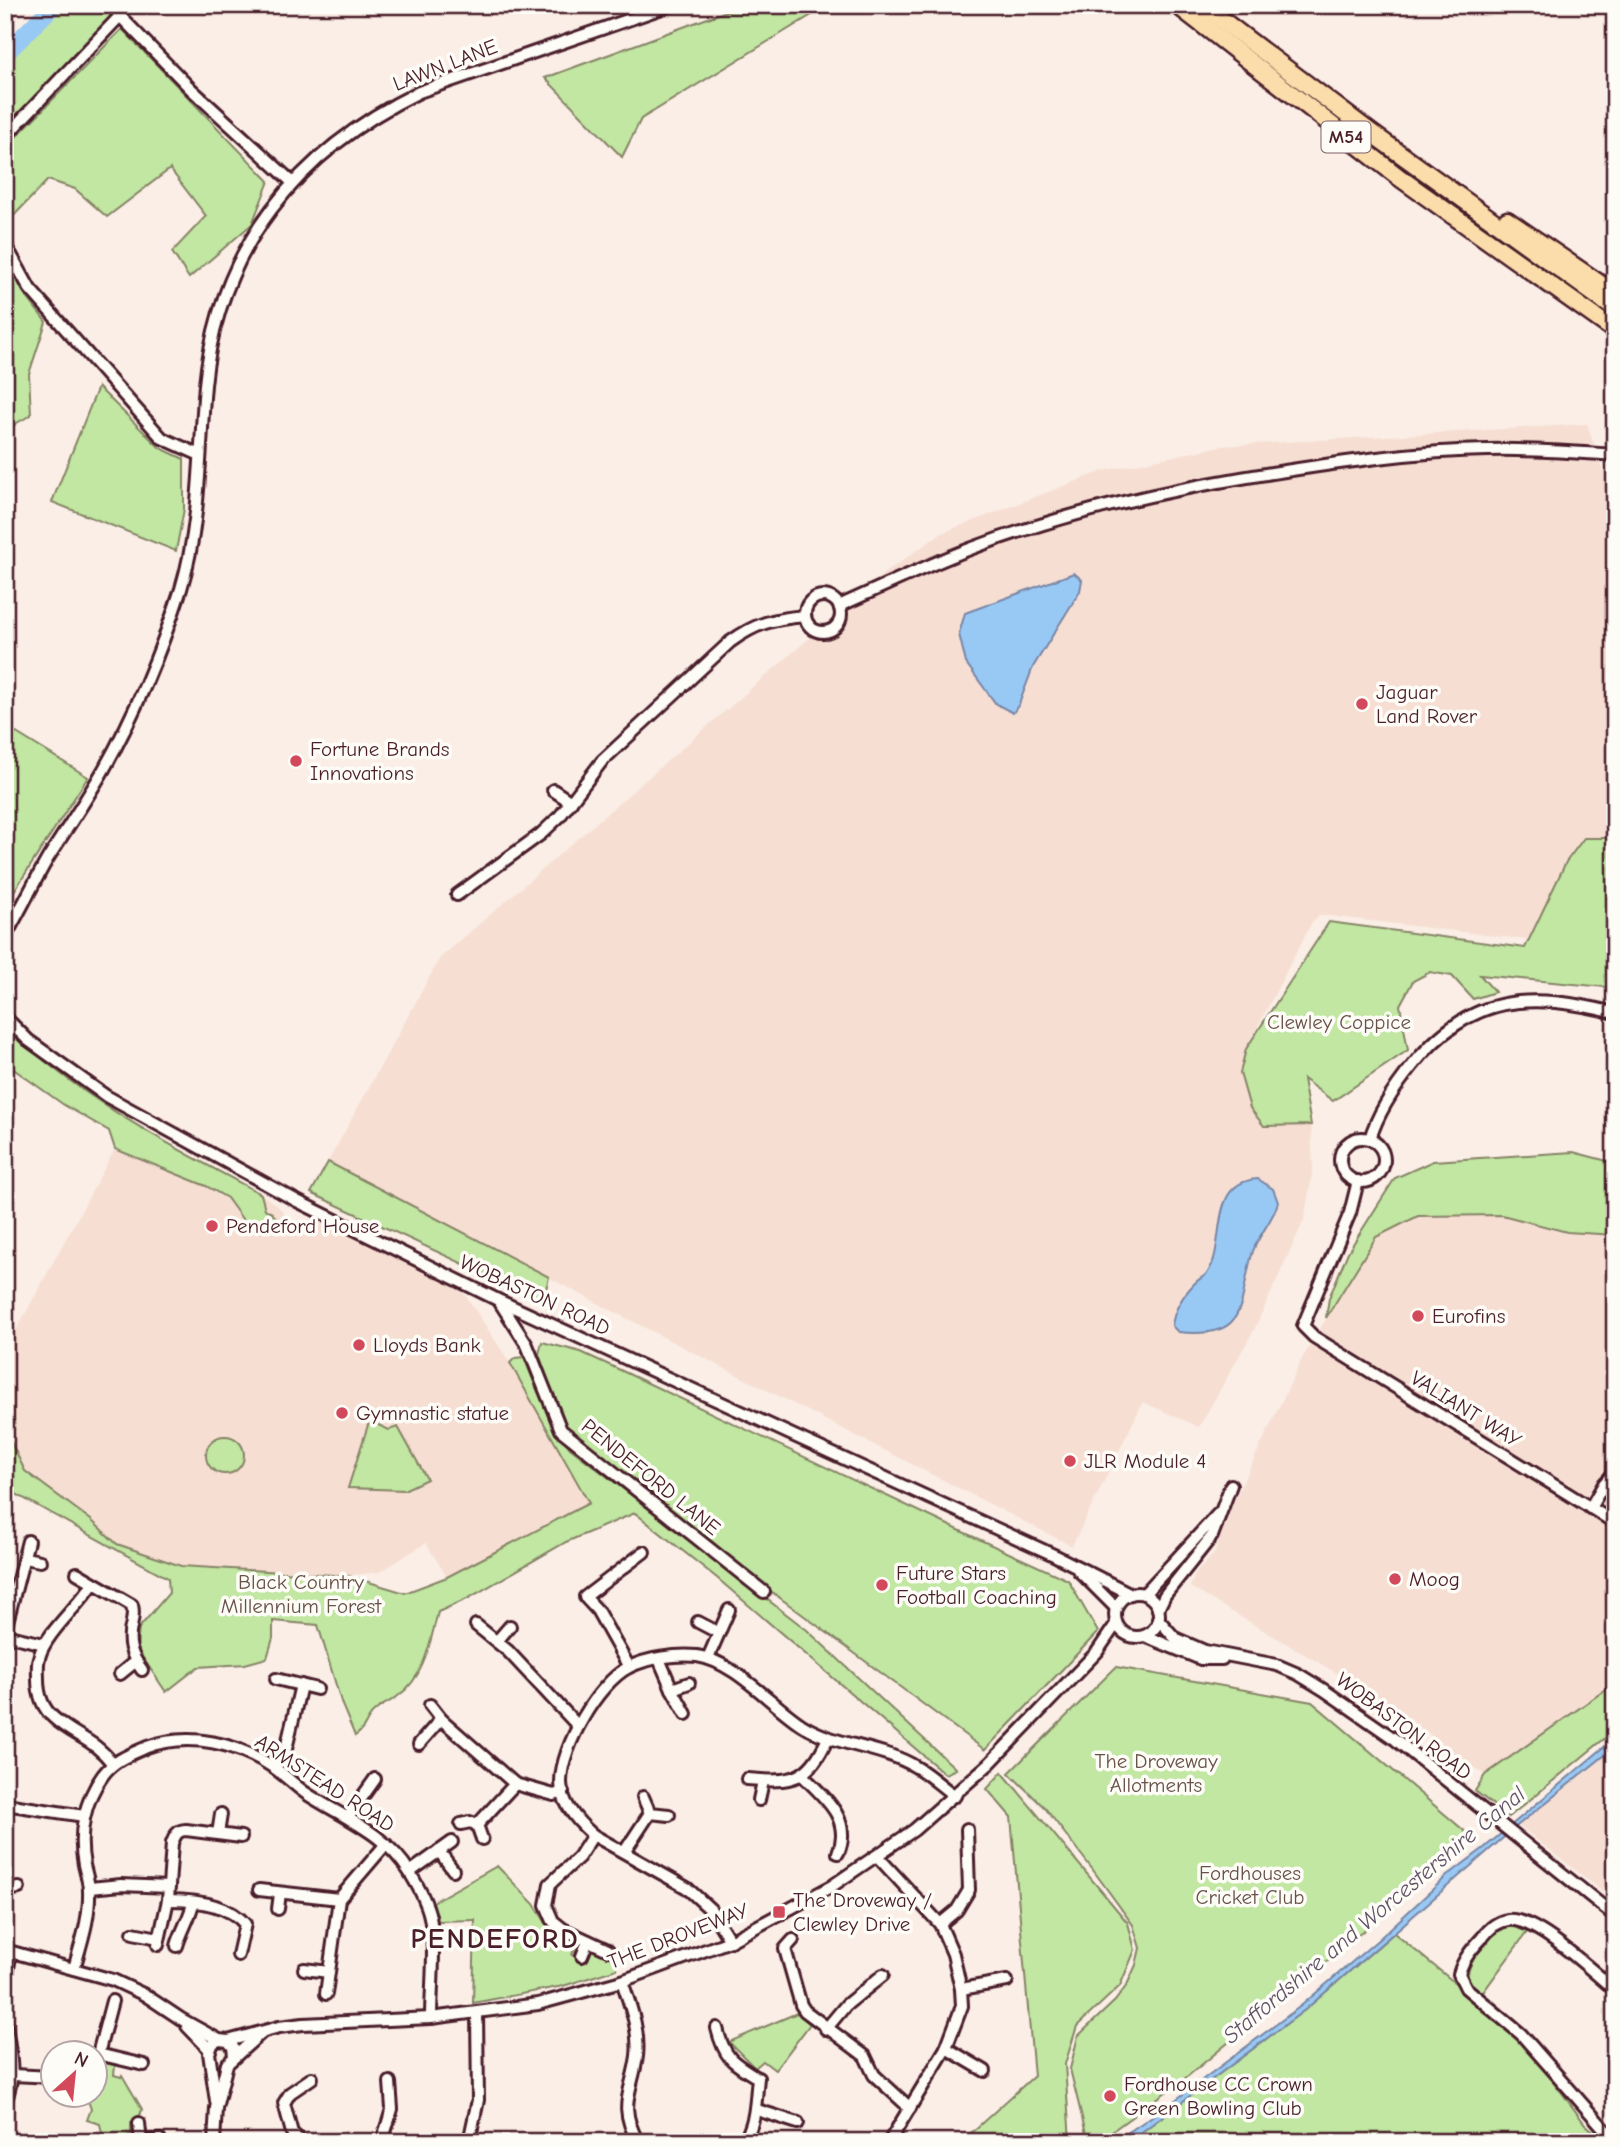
<svg xmlns="http://www.w3.org/2000/svg" width="1620" height="2147" viewBox="0 0 1620 2147" font-family="'Comic Neue',sans-serif">
<style>
.built{fill:#f6ded2}
.green{fill:#c1e7a2;stroke:#868366;stroke-width:2}
.water{fill:#98c9f4;stroke:#7985a4;stroke-width:2}
.lines{fill:none;stroke-linecap:round;stroke-linejoin:round}
.river{stroke:#98c9f4;stroke-width:18}
.minor-casing{stroke:#4a1f2b;stroke-width:16}
.highway-casing{stroke:#4a1f2b;stroke-width:21}
.minor{stroke:#fdfcf7;stroke-width:10}
.highway{stroke:#fbddab;stroke-width:16}
.poi-dot{fill:#d1495b;stroke:#fdfcf7;stroke-width:2.5}
.labels{text-anchor:middle;dominant-baseline:central;stroke-width:7;stroke-linejoin:round;paint-order:stroke}
.shield{fill:#fdfcf7;stroke:#806168;stroke-width:2}
.shield-label{font-size:19px;font-weight:bold;fill:#4a1f2b}
.street-label{font-size:21px;fill:#4a1f2b;stroke:#fdfcf7}
.poi-label{font-size:21px;fill:#4a1f2b;stroke:#fdfcf7;text-anchor:start}
.park-label{font-size:21px;fill:#685149;stroke:#fdfcf7}
.water-label{font-size:23px;font-style:italic;fill:#615267;stroke:#fdfcf7}
.district-label{font-size:28px;font-weight:bold;letter-spacing:2px;fill:#4a1f2b;stroke:#fdfcf7}
</style>
<rect width="100%" height="100%" fill="#faeee6"/>
<filter id="ink" filterUnits="userSpaceOnUse"><feTurbulence type="fractalNoise" baseFrequency=".0143" numOctaves="2"/><feDisplacementMap in="SourceGraphic" scale="14" xChannelSelector="R" yChannelSelector="G"/><feConvolveMatrix kernelMatrix="1 2 1 2 8 2 1 2 1" color-interpolation-filters="sRGB"/></filter>
<g filter="url(#ink)">
<g class="built">
<path d="M1587 424 1602 469 1615 476V838L1584 839 1566 862 1529 940 1330 916H1319L1312 922 1246 1049 1240 1073 1264 1126 1311 1125 1313 1168 1304 1220 1255 1328 1199 1427 1143 1402 1072 1546 630 1320 328 1162 440 958 887 571 942 533 1103 471 1222 446Z"/>
<path d="M115 1149 206 1186 227 1198 248 1227 269 1229 275 1225 276 1219 272 1213 265 1209 261 1194 280 1208 284 1213 283 1223 295 1229 306 1220H316L462 1290 510 1363 589 1503 447 1577 426 1543 380 1572 342 1576 180 1566 117 1544 91 1520 25 1471 5 1430V1351Z"/>
<path d="M1502 1215 1567 1232 1615 1235V1683L1485 1775 1384 1701 1190 1587 1195 1574 1214 1554 1232 1505 1303 1357 1376 1237 1418 1216Z"/>
<path d="M1615 1747V1901L1518 1825Z"/>
</g>
<g class="green">
<path d="M54 5H104L112 17 5 129V54Z"/>
<path d="M743 5H828L641 119 622 157 545 78Z"/>
<path d="M122 29 269 181 252 224 189 278 172 252 206 216 170 169 107 217 75 189 48 180 5 225V148Z"/>
<path d="M5 257 23 292 46 322 29 374 31 415 15 424 5 436Z"/>
<path d="M98 387 160 448 184 459V509L176 551 52 502Z"/>
<path d="M5 726 88 777 5 905Z"/>
<path d="M1584 838H1615V988L1480 975 1495 992 1473 999 1452 976 1430 972 1413 981 1400 1005 1408 1050 1333 1101 1303 1079 1311 1125 1264 1126 1250 1108 1240 1073 1246 1049 1329 922 1525 948 1566 862Z"/>
<path d="M5 1025C79 1099 170 1145 261 1194L265 1209 272 1213 276 1218 275 1225 260 1232 248 1227 227 1198 206 1186 115 1149 109 1131 64 1105 5 1063Z"/>
<path d="M1573 1152 1615 1163V1235L1567 1232 1502 1215 1418 1216 1376 1237 1326 1318 1329 1298 1348 1252 1395 1178 1433 1161Z"/>
<path d="M328 1162 549 1277 543 1301 311 1193Z"/>
<path d="M542 1342 581 1352 618 1369 963 1532 1068 1580 1098 1632 985 1750 772 1592 564 1425 539 1354Z"/>
<path d="M524 1357C537 1390 548 1421 570 1448L807 1630 956 1769 945 1774 717 1578 635 1513 566 1542 467 1599 438 1612C430 1642 425 1677 398 1696 391 1702 382 1704 375 1711 364 1720 368 1727 355 1736L342 1705 318 1625 273 1621V1638L267 1658 245 1664 198 1667 166 1692 137 1649 139 1628 169 1593 168 1578 5 1488V1430L25 1471 91 1520 117 1544 181 1566 349 1576 405 1593 447 1577 589 1503 510 1363 515 1358Z"/>
<path d="M374 1423 389 1430 398 1427 427 1479 404 1490 348 1488 368 1425Z"/>
<circle cx="225" cy="1455" r="19"/>
<path d="M1116 1667 1312 1702 1474 1839 1188 2076 1097 2142H1088L1070 2069 1078 2036 1115 2001 1127 1985 1136 1965 1140 1948 1133 1925 1093 1870 1045 1808 1009 1773Z"/>
<path d="M1615 1683V1730L1509 1817 1475 1791 1485 1775Z"/>
<path d="M1002 1772 1128 1923 1135 1950 1120 1986 1077 2026 1065 2064 1070 2142H961L1034 2076 1011 1817 987 1789Z"/>
<path d="M497 1866 534 1904 548 1926 577 1943 572 1955 584 1961 593 1947 618 1962 617 1969 563 1986 473 2003 475 1920 438 1921 433 1902Z"/>
<path d="M1511 1925 1527 1932 1481 1995 1467 1978C1471 1953 1489 1935 1511 1925Z"/>
<path d="M1394 1933 1504 2023 1534 2055 1585 2124 1606 2142H1135L1139 2139V2134L1306 2009Z"/>
<path d="M797 2013 810 2024 775 2070 763 2061 755 2068 729 2042Z"/>
<path d="M98 2062 115 2065 114 2075 121 2077 122 2075 142 2109 138 2121 131 2122V2134L116 2142H104L100 2124 87 2120 91 2109 86 2095 94 2094 95 2063Z"/>
</g>
<g class="water">
<path d="M1074 573 1082 580 1080 591 1033 667 1019 704 1013 713 996 704 966 663 959 634 965 613Z"/>
<path d="M1258 1179 1273 1189 1278 1202C1274 1219 1259 1234 1253 1251 1237 1302 1252 1340 1178 1332L1172 1326C1174 1309 1183 1295 1195 1283 1199 1279 1205 1276 1208 1272 1227 1244 1207 1182 1258 1179Z"/>
<path d="M1615 1738V1747L1518 1825 1306 2009 1139 2134V2139L1135 2142H1114L1170 2104 1302 2005 1380 1938 1447 1876 1484 1848Z"/>
</g>
<g class="lines">
<path class="river" d="M5 54 54 5"/>
<defs>
<g id="minor">
<path d="M113 5 120 16 191 89 292 182"/>
<path d="M5 137 120 16"/>
<path d="M5 244 30 289 162 438 200 455"/>
<circle cx="823" cy="614" r="18"/>
<path d="M839 606C882 587 925 566 970 549 1067 512 1169 489 1272 473 1343 462 1416 451 1488 450 1530 449 1572 452 1615 455"/>
<path d="M553 790 571 802"/>
<path d="M457 895 541 834 560 816 602 761 730 642C756 623 773 619 805 616"/>
<path d="M5 937C20 911 33 884 48 858 67 828 87 799 104 769 136 712 161 651 181 589 201 523 199 453 205 385 218 248 298 151 419 92L671 5"/>
<path d="M5 1017 28 1040 106 1096 297 1201 498 1300 1056 1556 1131 1594"/>
<circle cx="1362" cy="1160" r="22"/>
<path d="M1370 1139C1378 1112 1395 1087 1413 1065 1471 993 1530 992 1615 1013"/>
<path d="M1358 1181 1350 1213 1303 1326 1314 1337 1612 1521"/>
<path d="M499 1301 527 1345 561 1430 764 1592"/>
<path d="M1590 1508 1604 1484 1615 1472"/>
<path d="M25 1558 40 1561"/>
<path d="M1078 1570 1116 1608"/>
<path d="M77 1573 132 1605C135 1616 131 1623 130 1633 128 1648 134 1659 142 1670"/>
<path d="M93 1584C79 1605 44 1635 39 1658 37 1664 38 1672 38 1679 38 1694 42 1708 54 1718 75 1737 93 1738 113 1764"/>
<circle cx="1137" cy="1615" r="22"/>
<path d="M1144 1594 1218 1514"/>
<path d="M1158 1609 1165 1595 1212 1536 1231 1485"/>
<path d="M1158 1619 1175 1638 1205 1651 1277 1665 1298 1674 1324 1690 1396 1740 1615 1916"/>
<path d="M698 1622 719 1633"/>
<path d="M476 1625 508 1651 578 1726"/>
<path d="M5 1630 28 1541"/>
<path d="M5 1635 44 1644"/>
<path d="M1145 1636 1201 1659H1222"/>
<path d="M497 1641 510 1626"/>
<path d="M708 1658 729 1610"/>
<path d="M659 1659 672 1689 686 1714"/>
<path d="M629 1667 597 1610 585 1597 644 1552"/>
<path d="M120 1674 136 1661"/>
<path d="M276 1679 317 1689"/>
<path d="M672 1689 689 1683"/>
<path d="M430 1705 441 1719 515 1784 554 1795 563 1792"/>
<path d="M419 1744 441 1719"/>
<path d="M274 1768 286 1749 301 1685"/>
<path d="M802 1775C824 1797 853 1819 838 1853"/>
<path d="M747 1779C793 1783 808 1781 828 1738"/>
<path d="M643 1797 650 1813 669 1815"/>
<path d="M759 1800 763 1781"/>
<path d="M5 1804 84 1816"/>
<path d="M348 1817 375 1779"/>
<path d="M461 1824 470 1822 477 1825 482 1839"/>
<path d="M477 1825 515 1784"/>
<path d="M218 1834 221 1814"/>
<path d="M593 1835 579 1857 550 1884 546 1905 553 1921 563 1929 608 1950"/>
<path d="M439 1851 453 1870"/>
<path d="M625 1851 650 1813"/>
<path d="M877 1856 940 1924 953 1954 961 1989 962 2006 946 2048 889 2142"/>
<path d="M410 1872 452 1842"/>
<path d="M90 1888 121 1885 169 1887"/>
<path d="M5 1890 19 1888"/>
<path d="M259 1890 339 1899"/>
<path d="M168 1900C193 1900 228 1904 245 1924L238 1955"/>
<path d="M278 1909 280 1893"/>
<path d="M940 1924 957 1910 969 1890 967 1829"/>
<path d="M133 1933 159 1938"/>
<path d="M793 1940 785 1949 801 2005 805 2011 865 2056 874 2075 910 2108"/>
<path d="M730 1941 711 1910 687 1888 593 1835C578 1822 561 1804 561 1782 561 1747 598 1683 629 1667 648 1658 676 1654 697 1656 734 1661 771 1705 802 1725 837 1747 882 1746 916 1767 930 1775 942 1787 955 1796"/>
<path d="M158 1945 168 1900 172 1843C175 1836 177 1830 186 1830L241 1837"/>
<path d="M177 1946C181 1931 190 1918 193 1903"/>
<path d="M5 1950 113 1980 145 1995 181 2019 219 2040 228 2041 233 2047 234 2056"/>
<path d="M582 1956 588 1941"/>
<path d="M74 1969C81 1943 90 1918 89 1891 89 1882 86 1874 84 1865 78 1834 84 1801 103 1775 114 1760 131 1754 147 1747 190 1732 237 1743 273 1767 285 1775 295 1786 307 1794 344 1818 386 1833 410 1873 418 1886 427 1903 430 1917 436 1949 431 1985 431 2018"/>
<path d="M304 1969 329 1972"/>
<path d="M622 1981C630 2005 640 2030 637 2056 632 2093 617 2104 638 2142"/>
<path d="M5 1984 11 1952"/>
<path d="M961 1989 1007 1981"/>
<path d="M1615 1990C1593 1972 1535 1916 1508 1920 1497 1921 1488 1930 1482 1938 1472 1949 1463 1959 1459 1974L1466 1988 1521 2034 1615 2141"/>
<path d="M326 1994 339 1899 386 1844"/>
<path d="M5 2018C8 2048 18 2071 5 2102"/>
<path d="M187 2026 209 2049"/>
<path d="M717 2028C724 2058 733 2063 758 2078 755 2103 757 2118 744 2142"/>
<path d="M826 2029 846 2005 883 1975"/>
<path d="M228 2041 279 2027 303 2024 431 2018 538 2004 622 1981 730 1941 832 1886 914 1830 989 1764 1097 1652 1116 1624"/>
<path d="M946 2048 985 2071"/>
<path d="M98 2054 112 2001"/>
<path d="M94 2056 98 2054 144 2065"/>
<path d="M13 2075 52 2077"/>
<path d="M216 2101 209 2053 213 2043 219 2040"/>
<path d="M757 2110 798 2123"/>
<path d="M139 2123 141 2142"/>
<path d="M139 2142 160 2140"/>
<path d="M214 2142 216 2108 227 2064 261 2033"/>
<path d="M302 2142 292 2133 284 2103 290 2093 312 2078"/>
<path d="M382 2142 392 2109 390 2082"/>
<path d="M469 2142 478 2100 477 2013"/>
</g>
<g id="highway">
<path d="M1177 5 1400 178 1615 331"/>
<path d="M1202 5 1370 132 1615 309"/>
<path d="M1507 220 1615 294"/>
</g>
</defs>
<use href="#minor" class="minor-casing"/>
<use href="#highway" class="highway-casing"/>
<use href="#minor" class="minor"/>
<use href="#highway" class="highway"/>
</g>
</g>
<g class="poi-dot">
<circle cx="1362" cy="704" r="7"/>
<circle cx="296" cy="761" r="7"/>
<circle cx="212" cy="1226" r="7"/>
<circle cx="1418" cy="1316" r="7"/>
<circle cx="359" cy="1345" r="7"/>
<circle cx="342" cy="1413" r="7"/>
<circle cx="1070" cy="1461" r="7"/>
<circle cx="1395" cy="1579" r="7"/>
<circle cx="882" cy="1585" r="7"/>
<rect x="772" y="1905" width="14" height="14" rx="3.5"/>
<circle cx="1110" cy="2096" r="7"/>
</g>
<g class="labels">
<rect class="shield" x="1321.5" y="121.5" width="49" height="31" rx="5"/>
<g class="shield-label">
<text x="1346" y="137">M54</text>
</g>
<g class="street-label">
<text transform="translate(445 65) rotate(-21)">LAWN LANE</text>
<text transform="translate(535 1295) rotate(25)">WOBASTON ROAD</text>
<text transform="translate(1466 1409) rotate(32)">VALIANT WAY</text>
<text transform="translate(651 1477) rotate(39)">PENDEFORD LANE</text>
<text transform="translate(1404 1726) rotate(37)">WOBASTON ROAD</text>
<text transform="translate(325 1783) rotate(33)">ARMSTEAD ROAD</text>
<text transform="translate(678 1936) rotate(-21)">THE DROVEWAY</text>
</g>
<g class="poi-label">
<text x="1376" y="692">Jaguar<tspan x="1376" dy="24">Land Rover</tspan></text>
<text x="310" y="749">Fortune Brands<tspan x="310" dy="24">Innovations</tspan></text>
<text x="226" y="1226">Pendeford House</text>
<text x="1432" y="1316">Eurofins</text>
<text x="373" y="1345">Lloyds Bank</text>
<text x="356" y="1413">Gymnastic statue</text>
<text x="1084" y="1461">JLR Module 4</text>
<text x="896" y="1573">Future Stars<tspan x="896" dy="24">Football Coaching</tspan></text>
<text x="1409" y="1579">Moog</text>
<text x="793" y="1900">The Droveway /<tspan x="793" dy="24">Clewley Drive</tspan></text>
<text x="1124" y="2084">Fordhouse CC Crown<tspan x="1124" dy="24">Green Bowling Club</tspan></text>
</g>
<g class="park-label">
<text x="1339" y="1022">Clewley Coppice</text>
<text x="301" y="1582">Black Country<tspan x="301" dy="24">Millennium Forest</tspan></text>
<text x="1156" y="1761">The Droveway<tspan x="1156" dy="24">Allotments</tspan></text>
<text x="1250" y="1873">Fordhouses<tspan x="1250" dy="24">Cricket Club</tspan></text>
</g>
<g class="water-label">
<text transform="translate(1374 1915) rotate(-40)">Staffordshire and Worcestershire Canal</text>
</g>
<g class="district-label">
<text x="495" y="1939">PENDEFORD</text>
</g>
</g>
<rect width="1620" height="2147" fill="none" stroke="#fdfcf7" stroke-width="28"/>
<rect x="14" y="14" width="1592" height="2119" fill="none" stroke="#4a1f2b" stroke-width="2.5" filter="url(#ink)"/>
<g transform="translate(74 2074) rotate(27)"><circle r="33" fill="#fdfcf7" stroke="#b5a4a5" stroke-width="2"/>
<path d="M0-5L12 26L0 18L-12 26Z" fill="#d1495b"/>
<text y="-10" font-size="19" font-weight="bold" text-anchor="middle" fill="#4a1f2b">N</text>
</g>
</svg>
